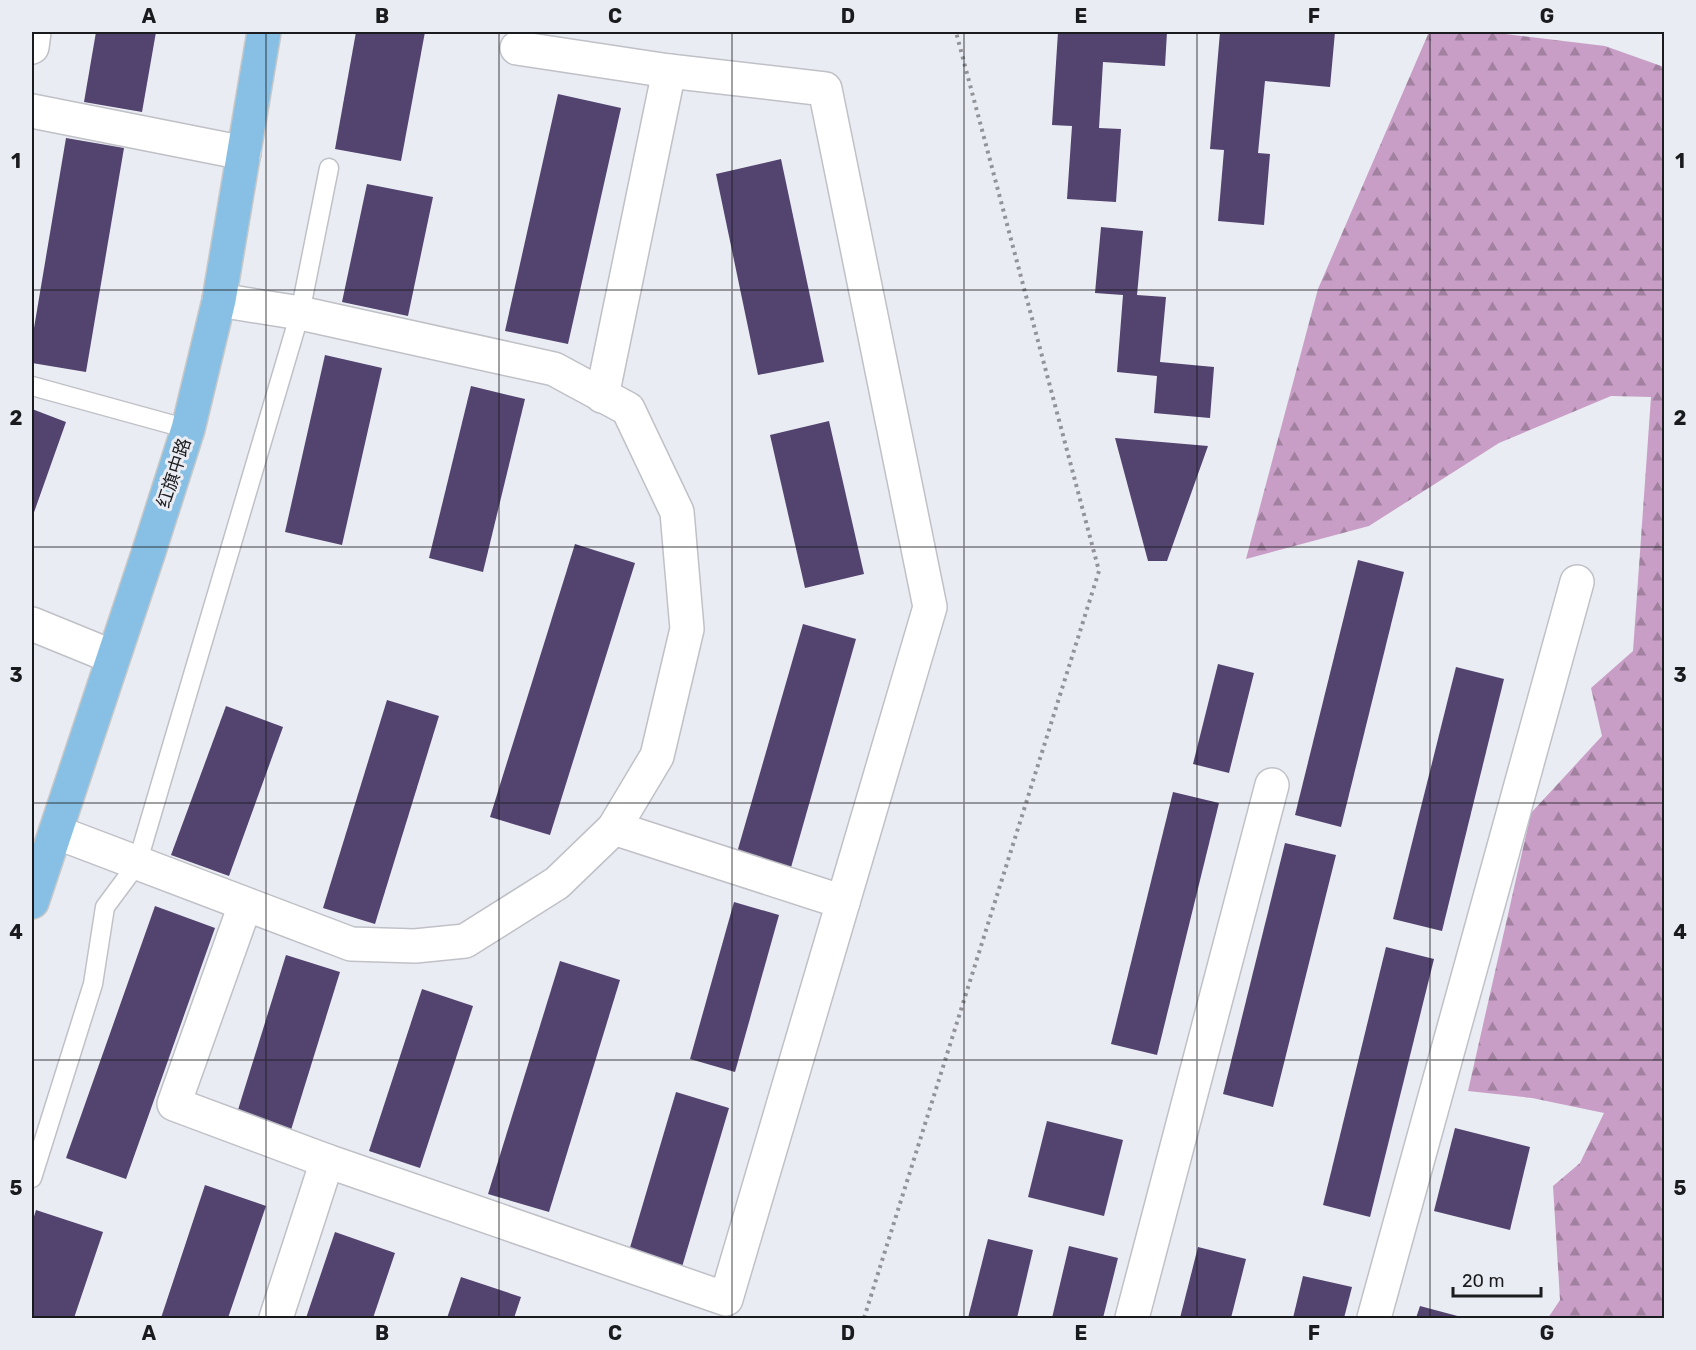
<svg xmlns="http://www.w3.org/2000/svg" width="1696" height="1350" viewBox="0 0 1696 1350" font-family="Rubik,'Noto Sans SC',sans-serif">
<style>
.forest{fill:url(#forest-firs)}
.building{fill:#52436f}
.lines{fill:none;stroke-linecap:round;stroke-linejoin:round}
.lane-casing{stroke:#bfc1c7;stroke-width:21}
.street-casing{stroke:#bfc1c7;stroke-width:36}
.primary-casing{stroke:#c8c8c9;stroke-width:36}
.path{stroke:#929398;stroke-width:4;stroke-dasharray:3 4.5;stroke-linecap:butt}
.lane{stroke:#fff;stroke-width:18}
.street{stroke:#fff;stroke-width:33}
.primary{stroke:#87c0e4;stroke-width:33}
.grid{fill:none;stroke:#1a1b1e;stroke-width:1.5;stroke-opacity:0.55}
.labels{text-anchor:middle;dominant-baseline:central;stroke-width:6;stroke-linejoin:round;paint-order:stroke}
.street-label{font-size:18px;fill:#1a1b1e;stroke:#eaecf3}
.neatline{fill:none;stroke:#1a1b1e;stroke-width:2}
.grid-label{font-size:20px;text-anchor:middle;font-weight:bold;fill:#1a1b1e}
</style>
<defs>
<pattern id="forest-firs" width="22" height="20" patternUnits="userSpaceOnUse" patternTransform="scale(1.5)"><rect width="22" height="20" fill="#c89ec6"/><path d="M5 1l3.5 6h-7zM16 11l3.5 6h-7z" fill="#a280a0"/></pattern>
</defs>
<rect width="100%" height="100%" fill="#eaecf3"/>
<path class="forest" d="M1429 32H1489L1605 46 1664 67V1318H1548L1560 1300 1553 1186 1580 1163 1604 1113 1532 1098 1468 1091 1531 813 1602 736 1591 688 1633 651 1651 397 1611 396 1499 443 1369 526 1246 559 1318 289Z"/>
<g class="building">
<path d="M96 32H156L142 112 84 102Z"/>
<path d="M356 32H425L401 161 335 149Z"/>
<path d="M1058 32H1167L1165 66 1103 62 1099 128 1121 129 1116 202 1067 199 1072 126 1052 125Z"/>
<path d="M1220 32H1335L1330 87 1265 81 1258 153 1270 154 1264 225 1218 221 1224 150 1210 149Z"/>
<path d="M558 94 621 108 568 344 505 331Z"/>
<path d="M66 138 124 148 86 372 32 363V340Z"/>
<path d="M781 159 824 362 758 375 716 174Z"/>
<path d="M367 184 433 197 408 316 342 302Z"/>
<path d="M1101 227 1143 231 1137 295 1166 297 1160 362 1214 367 1210 418 1154 413 1157 376 1117 372 1123 295 1095 293Z"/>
<path d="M325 355 382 368 342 545 285 532Z"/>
<path d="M471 386 525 399 483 572 429 558Z"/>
<path d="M32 409 66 422 32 518Z"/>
<path d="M829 421 864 574 805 588 770 435Z"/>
<path d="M1115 438 1208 446 1167 561H1148Z"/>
<path d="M575 544 635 563 550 835 490 817Z"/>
<path d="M1358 560 1404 572 1341 827 1295 815Z"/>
<path d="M803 624 856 639 790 871 736 856Z"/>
<path d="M1218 664 1254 673 1229 773 1193 764Z"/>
<path d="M1456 667 1504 679 1442 931 1393 919Z"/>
<path d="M387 700 439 716 375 924 323 908Z"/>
<path d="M226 706 283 727 229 876 171 855Z"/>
<path d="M1173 792 1219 803 1157 1055 1111 1044Z"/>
<path d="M1285 843 1336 855 1273 1107 1223 1094Z"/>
<path d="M734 902 779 915 735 1072 690 1059Z"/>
<path d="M155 906 215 928 126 1179 66 1158Z"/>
<path d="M1386 947 1434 959 1370 1217 1323 1205Z"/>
<path d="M286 955 340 972 291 1130 237 1113Z"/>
<path d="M560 961 620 980 549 1212 488 1194Z"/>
<path d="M422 989 473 1006 420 1168 369 1151Z"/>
<path d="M676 1092 729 1108 682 1267 629 1251Z"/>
<path d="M1047 1121 1123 1140 1104 1216 1028 1197Z"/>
<path d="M1455 1128 1530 1147 1510 1230 1434 1211Z"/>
<path d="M205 1185 266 1206 228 1318H161Z"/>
<path d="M36 1210 103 1232 74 1318H32V1223Z"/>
<path d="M335 1232 395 1253 373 1318H306Z"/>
<path d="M988 1239 1033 1250 1017 1318H968Z"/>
<path d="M1069 1246 1118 1258 1103 1318H1052Z"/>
<path d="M1198 1247 1246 1259 1231 1318H1180Z"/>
<path d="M1303 1276 1352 1287 1344 1318H1293Z"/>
<path d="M461 1277 521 1297 514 1318H447Z"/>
<path d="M1420 1306 1465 1318H1416Z"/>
</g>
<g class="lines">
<defs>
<g id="lane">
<path d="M32 386 188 429"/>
<path d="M32 1178 93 984 105 907 137 864 300 313 329 168"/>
</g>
<g id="street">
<path d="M32 47 34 32"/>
<path d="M32 111 244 153"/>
<path d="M602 396 669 71"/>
<path d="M32 624 113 657"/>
<path d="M614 828 843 902"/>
<path d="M56 832 351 944 415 946 465 941 557 883 614 828 657 756 687 629 677 512 628 409 554 369 300 313 219 300"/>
<path d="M245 905 174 1104 327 1161 726 1299 930 607 825 89 669 71 517 48"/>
<path d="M276 1318 327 1161"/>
<path d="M1132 1318 1272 785"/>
<path d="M1374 1318 1577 582"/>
</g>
<path id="primary" d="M32 902 148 554 188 429 219 300 264 32"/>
</defs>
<use href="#lane" class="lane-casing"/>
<use href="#street" class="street-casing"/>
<use href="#primary" class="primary-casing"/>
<path class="path" d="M864 1318 1099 571 956 32"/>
<use href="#lane" class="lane"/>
<use href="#street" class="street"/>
<use href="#primary" class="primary"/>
</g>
<path class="grid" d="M266 32V1318M499 32V1318M732 32V1318M964 32V1318M1197 32V1318M1430 32V1318M32 290H1664M32 547H1664M32 803H1664M32 1060H1664"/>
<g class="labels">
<g class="street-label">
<text transform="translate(174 473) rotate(-72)">红旗中路</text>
</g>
</g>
<rect width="1696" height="1350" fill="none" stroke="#eaecf3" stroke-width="66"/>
<path d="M1453 1287v9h88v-9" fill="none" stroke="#1a1b1e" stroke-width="3"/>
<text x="1462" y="1287" font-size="18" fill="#1a1b1e" stroke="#eaecf3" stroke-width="4.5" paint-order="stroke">20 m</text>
<rect x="33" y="33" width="1630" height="1284" class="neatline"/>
<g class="grid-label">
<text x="149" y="23">A</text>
<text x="382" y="23">B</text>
<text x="615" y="23">C</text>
<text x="848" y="23">D</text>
<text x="1081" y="23">E</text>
<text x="1314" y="23">F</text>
<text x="1547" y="23">G</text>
<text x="16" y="168">1</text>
<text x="1680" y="168">1</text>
<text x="16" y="425">2</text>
<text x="1680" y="425">2</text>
<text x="16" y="682">3</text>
<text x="1680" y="682">3</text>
<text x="16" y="939">4</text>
<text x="1680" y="939">4</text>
<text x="16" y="1195">5</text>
<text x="1680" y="1195">5</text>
<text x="149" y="1340">A</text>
<text x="382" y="1340">B</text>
<text x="615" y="1340">C</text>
<text x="848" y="1340">D</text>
<text x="1081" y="1340">E</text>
<text x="1314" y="1340">F</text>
<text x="1547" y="1340">G</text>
</g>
</svg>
